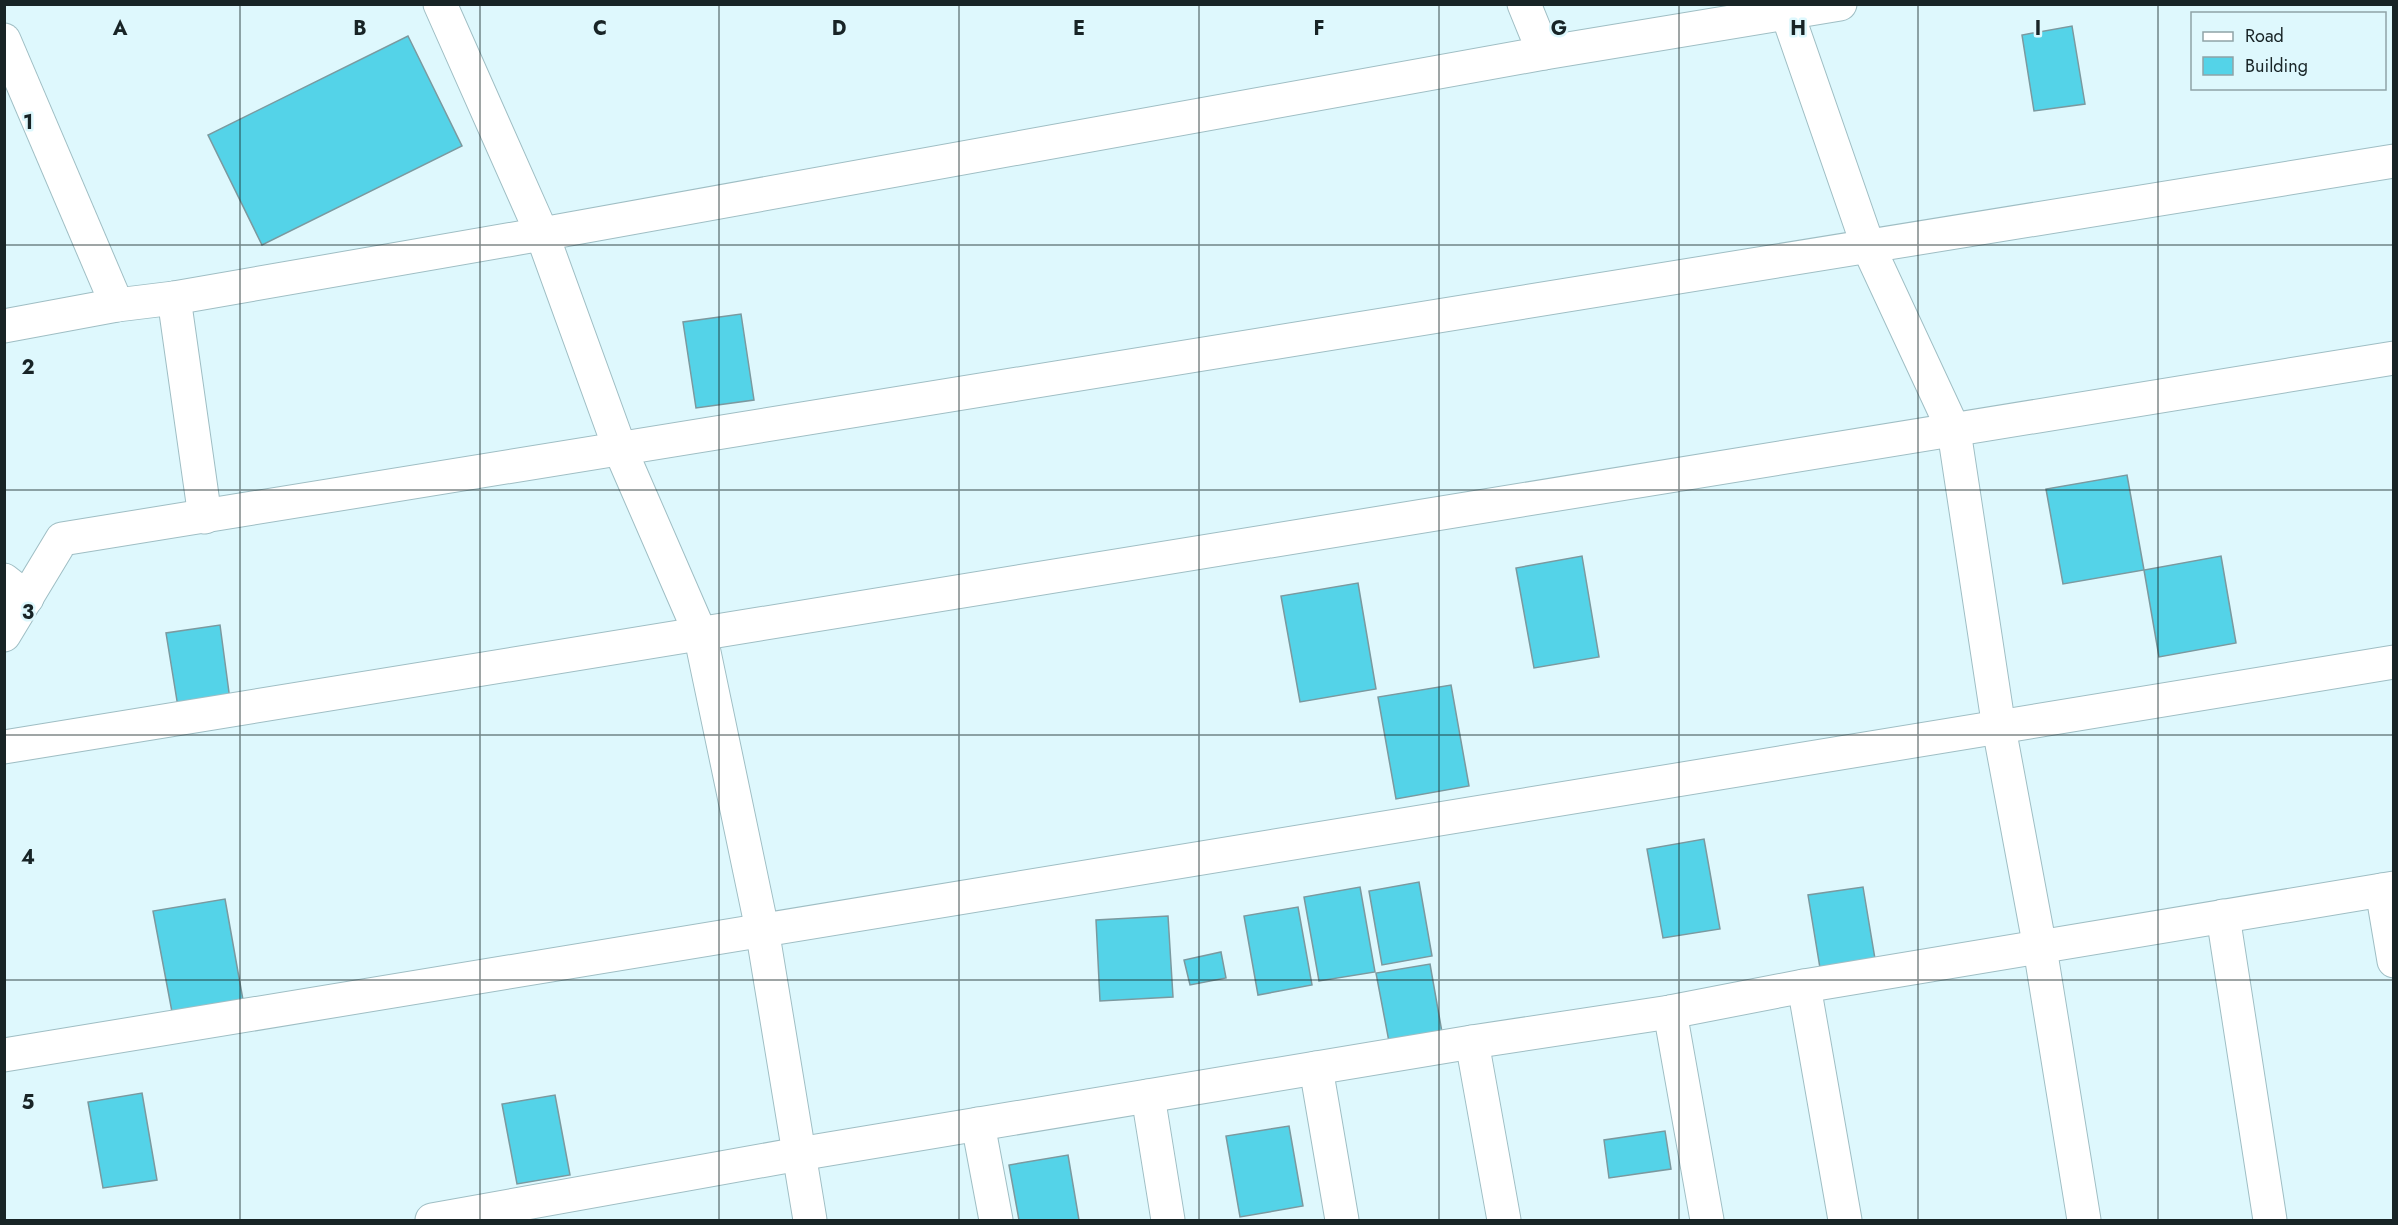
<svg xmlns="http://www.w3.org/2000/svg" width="2398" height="1225" viewBox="0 0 2398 1225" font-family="Jost,sans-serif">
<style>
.building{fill:#54d3e8;stroke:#7b999f;stroke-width:1.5}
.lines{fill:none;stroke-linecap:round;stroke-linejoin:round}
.minor-casing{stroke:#9fbec4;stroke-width:35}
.minor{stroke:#fff;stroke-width:33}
.grid{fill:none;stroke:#182426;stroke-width:1.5;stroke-opacity:0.55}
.grid-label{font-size:20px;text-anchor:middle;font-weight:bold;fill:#182426;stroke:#def8fd;stroke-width:5;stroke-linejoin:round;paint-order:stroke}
</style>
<rect width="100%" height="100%" fill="#def8fd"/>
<g class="building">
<path d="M2072 26 2085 104 2034 111 2022 35Z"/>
<path d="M408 36 462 146 262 245 208 135Z"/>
<path d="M741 314 754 400 696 408 683 322Z"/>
<path d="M2127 475 2144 570 2063 584 2046 489Z"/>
<path d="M1582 556 1599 657 1534 668 1516 568Z"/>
<path d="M2221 556 2236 643 2159 657 2144 570Z"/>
<path d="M1358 583 1376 689 1300 702 1281 596Z"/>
<path d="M220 625 230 700 178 707 166 633Z"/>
<path d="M1451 685 1469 786 1396 799 1378 697Z"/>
<path d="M1704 839 1720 929 1663 938 1647 849Z"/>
<path d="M1419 882 1432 956 1382 965 1369 891Z"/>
<path d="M1360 887 1375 972 1319 981 1304 897Z"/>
<path d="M1863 887 1875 959 1820 968 1808 895Z"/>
<path d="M225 899 243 1000 172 1012 153 911Z"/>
<path d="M1298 907 1312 985 1258 995 1244 916Z"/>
<path d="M1168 916 1173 997 1100 1001 1096 920Z"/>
<path d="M1221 952 1226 978 1190 985 1184 960Z"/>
<path d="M1430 964 1443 1038 1390 1047 1376 973Z"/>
<path d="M142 1093 157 1180 103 1188 88 1102Z"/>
<path d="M555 1095 570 1175 517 1184 502 1104Z"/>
<path d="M1289 1126 1303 1206 1240 1217 1226 1136Z"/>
<path d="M1665 1131 1671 1169 1609 1178 1604 1140Z"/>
<path d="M1068 1155 1079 1220H1019L1009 1165Z"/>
</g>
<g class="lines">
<defs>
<g id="minor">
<path d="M440 4 542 234 620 449 700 633 762 929 810 1220"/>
<path d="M1524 4 1544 53"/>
<path d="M1784 4 1868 246 1954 431 1999 728 2040 948 2084 1220"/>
<path d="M4 40 117 305"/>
<path d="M174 298 205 517"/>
<path d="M4 326 117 305 174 298 542 234 1544 53 1840 4"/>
<path d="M4 580 27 598"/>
<path d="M4 635 62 539 2394 161"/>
<path d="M4 747 2394 358"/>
<path d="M2382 890 2394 961"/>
<path d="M2223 916 2270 1220"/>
<path d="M1804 986 1845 1220"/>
<path d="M1670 1012 1707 1220"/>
<path d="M1472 1042 1504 1220"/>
<path d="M4 1055 2394 662"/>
<path d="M1316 1068 1342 1220"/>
<path d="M1148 1096 1168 1220"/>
<path d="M978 1124 996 1220"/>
<path d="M432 1220 799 1154 1472 1042 1670 1012 1804 986 2394 888"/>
</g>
</defs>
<use href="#minor" class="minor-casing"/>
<use href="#minor" class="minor"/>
</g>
<path class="grid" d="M240 4V1220M480 4V1220M719 4V1220M959 4V1220M1199 4V1220M1439 4V1220M1679 4V1220M1918 4V1220M2158 4V1220M4 245H2394M4 490H2394M4 735H2394M4 980H2394"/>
<g class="grid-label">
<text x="120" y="35">A</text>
<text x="360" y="35">B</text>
<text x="600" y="35">C</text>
<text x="839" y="35">D</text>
<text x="1079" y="35">E</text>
<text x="1319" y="35">F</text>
<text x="1559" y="35">G</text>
<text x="1798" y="35">H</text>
<text x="2038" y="35">I</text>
<text x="28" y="129">1</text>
<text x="28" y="374">2</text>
<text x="28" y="619">3</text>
<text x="28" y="864">4</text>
<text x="28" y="1109">5</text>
</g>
<rect width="2398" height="1225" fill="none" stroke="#182426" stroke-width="12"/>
<rect x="2191" y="12" width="195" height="78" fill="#def8fd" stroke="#8fa3a7" stroke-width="1.5"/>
<rect x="2203" y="32" width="30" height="9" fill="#ffffff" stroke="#8fa3a7" stroke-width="1.5"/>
<text x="2245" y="42" font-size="18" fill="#182426">Road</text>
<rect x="2203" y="57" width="30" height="18" fill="#54d3e8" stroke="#8fa3a7" stroke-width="1.5"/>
<text x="2245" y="72" font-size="18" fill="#182426">Building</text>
</svg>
